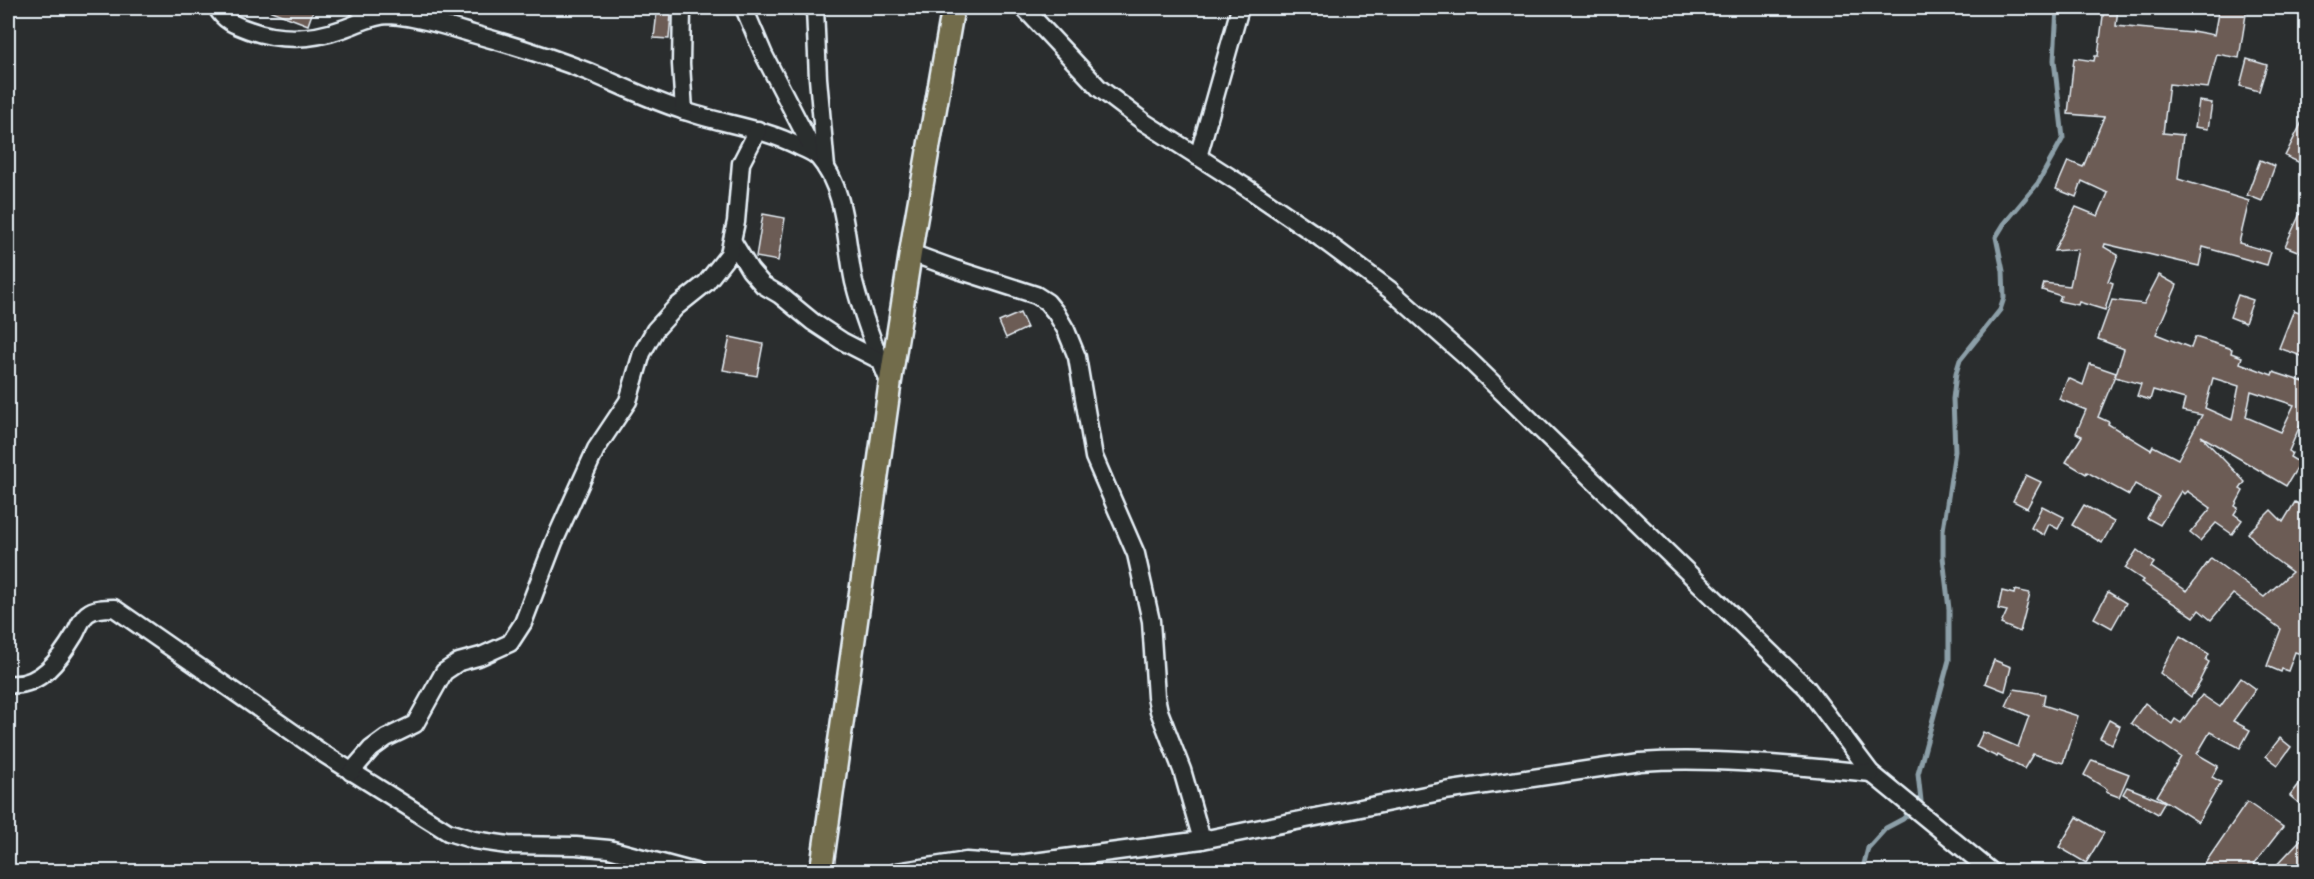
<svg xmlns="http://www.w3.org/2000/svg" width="2314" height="879" viewBox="0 0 2314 879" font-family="Dekko,sans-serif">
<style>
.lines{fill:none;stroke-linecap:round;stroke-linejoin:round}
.stream{stroke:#8c9fa8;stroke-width:5}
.building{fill:#6c5b55;stroke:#e8f1f8;stroke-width:1.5;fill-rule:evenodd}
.minor-casing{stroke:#e8f1f8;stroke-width:21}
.major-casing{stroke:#e8f1f8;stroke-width:26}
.minor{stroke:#2a2d2e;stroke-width:16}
.major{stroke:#726c4b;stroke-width:21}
</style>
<rect width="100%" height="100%" fill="#2a2d2e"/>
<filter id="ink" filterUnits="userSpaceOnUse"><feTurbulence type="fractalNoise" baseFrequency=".0167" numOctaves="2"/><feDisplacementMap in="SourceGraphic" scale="12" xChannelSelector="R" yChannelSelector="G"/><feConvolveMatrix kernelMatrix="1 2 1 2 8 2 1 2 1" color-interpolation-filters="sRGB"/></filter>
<g filter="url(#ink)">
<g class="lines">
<path class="stream" d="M1862 872 1868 848 1886 828 1903 819 1921 801 1918 774 1949 660V609L1943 557V530L1955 451 1953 399 1956 373 1960 360 2000 310 2004 298 2003 271 1996 237 2004 224 2038 183 2063 138 2054 60 2057 8"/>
</g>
<g class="building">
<path d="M266 8H314L308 25 266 9Z"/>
<path d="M2104 8H2118L2116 26 2192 33V31L2214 35 2219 8H2247L2239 58 2217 54 2208 88 2169 84 2163 133 2183 135 2178 179 2249 201 2239 243 2271 252 2267 265 2203 247 2199 266 2105 244 2104 247 2118 255 2108 281 2113 283 2105 310 2079 302 2078 305 2059 301 2061 296 2042 290 2044 283 2070 286 2078 249 2054 251 2076 207 2098 216 2108 193 2082 181 2076 197 2056 189 2068 161 2083 167 2104 117 2068 114 2074 58 2094 61 2095 56H2098Z"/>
<path d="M657 12 671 14 669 39 654 38Z"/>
<path d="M2247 59 2267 65 2259 91 2240 86Z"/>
<path d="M2199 101 2212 103 2208 129 2195 127Z"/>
<path d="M2307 112V166L2285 156Z"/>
<path d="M2260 160 2275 166 2262 201 2247 195Z"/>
<path d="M2307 199V238L2300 252 2285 246Z"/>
<path d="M763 214 785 218 778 261 756 257Z"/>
<path d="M2159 275 2177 285 2156 334 2191 348 2195 337 2232 349 2231 353 2242 357 2240 363 2272 375 2273 372 2304 382 2307 378V424L2302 421 2289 451 2292 453 2290 457 2300 463 2286 486 2201 436 2245 482 2240 489 2243 491 2235 506 2238 508 2234 514 2242 520 2232 534 2216 523 2200 541 2190 533 2211 508 2187 491 2184 494 2181 491 2160 525 2147 518 2159 497 2135 484 2129 495 2087 472 2086 474 2066 462 2082 436 2076 433 2086 410 2059 399 2068 378 2083 385 2090 364 2116 373 2098 417 2109 422 2108 424 2151 450 2153 446 2178 459 2202 415 2182 411 2185 399 2153 390 2150 400 2137 396 2141 384 2115 377 2124 349 2098 339 2112 300 2144 304ZM2213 378 2239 386 2232 420 2205 408ZM2251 391 2294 405 2281 432 2246 417Z"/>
<path d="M2238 295 2253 300 2245 323 2230 317Z"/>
<path d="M2294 310 2307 315V358L2279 348Z"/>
<path d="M1020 313 1027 328 1006 338 999 322Z"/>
<path d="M730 337 763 344 757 376 723 370Z"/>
<path d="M2026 475 2041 482 2027 508 2013 501Z"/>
<path d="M2295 502 2307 508V516L2300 528 2307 532V656L2295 652 2288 671 2282 669 2281 672 2267 666 2281 629 2233 594 2211 620 2199 610 2194 617 2141 582 2143 580 2125 568 2137 550 2154 563 2151 567 2187 591 2211 558 2264 597 2292 572 2266 553 2248 533 2271 510 2283 522Z"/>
<path d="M2084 505 2114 522 2102 543 2072 525Z"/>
<path d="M2042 506 2064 517 2058 529 2049 524 2044 535 2031 528Z"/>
<path d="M2015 590 2030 593 2020 632 2001 624 2007 611 1998 609 2002 591 2014 594Z"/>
<path d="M2108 592 2126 603 2112 628 2094 618Z"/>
<path d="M2180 636 2209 654 2206 660 2209 662 2200 680 2201 681 2191 697 2160 673Z"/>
<path d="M1994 660 2011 667 2005 691 1985 683Z"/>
<path d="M2241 678 2256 689 2233 721 2250 730 2240 748 2210 732 2197 754 2218 766 2212 777 2221 782 2198 822 2157 796 2181 757 2131 723 2145 703 2172 724 2175 719 2181 723 2202 695 2220 707Z"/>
<path d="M2014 689 2045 694 2043 705 2078 716 2063 763 2033 754 2024 769 1998 755 1997 757 1976 747 1983 732 2018 747 2029 716 2006 706Z"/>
<path d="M2109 720 2120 726 2112 744 2100 738Z"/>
<path d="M2280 738 2291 747 2278 765 2266 756Z"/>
<path d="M2092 760 2129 774 2119 797 2106 792 2107 789 2084 775Z"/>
<path d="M2307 774V796L2300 804 2290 796Z"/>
<path d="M2127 787 2165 802 2158 814 2123 794Z"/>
<path d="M2247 802 2283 827 2254 864 2263 872H2199Z"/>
<path d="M2077 817 2104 833 2086 863 2059 847Z"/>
<path d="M2307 833V856L2295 872H2270Z"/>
</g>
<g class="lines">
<defs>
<g id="minor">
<path d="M217 8C224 21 235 25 249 30 279 41 312 40 342 29 358 24 372 15 389 15 418 17 446 26 473 34 513 45 551 57 589 72 620 85 650 100 682 110 720 124 761 127 798 146 805 149 813 152 818 157 847 190 845 241 854 282 863 318 876 351 890 384"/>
<path d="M358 8 374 16"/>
<path d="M682 8 681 64 684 111"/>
<path d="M744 8 764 55 815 154"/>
<path d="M815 8 818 78 826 168"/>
<path d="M1024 8 1099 88 1144 122 1244 186 1319 237 1390 290 1467 358 1807 688 1871 773 1992 872"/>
<path d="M1198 157 1240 8"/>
<path d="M733 242 750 270 763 285 780 295 813 322 842 341 879 360"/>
<path d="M911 253 955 269 1036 295 1047 302 1056 313 1066 330 1077 357 1094 457 1136 554 1151 621 1156 697 1159 711 1182 770 1202 840"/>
<path d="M8 684C40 688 60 659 75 634 78 628 82 618 87 614 94 608 105 608 114 608L324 754 448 832 474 840 508 845 576 846 609 849 695 872"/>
<path d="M351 772 371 749 386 738 415 724 444 672 459 662 481 656 510 643 523 623 554 542 596 449 628 401 642 353 655 330 676 307 706 283 729 254 736 222 741 163 758 130"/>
<path d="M896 872 966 861 1011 864 1026 863 1202 840 1445 791 1640 762C1716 757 1795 766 1871 773"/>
</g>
<path id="major" d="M821 872 890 384 914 231 953 8"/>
</defs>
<use href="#minor" class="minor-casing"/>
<use href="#major" class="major-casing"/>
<use href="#minor" class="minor"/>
<use href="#major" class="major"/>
</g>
</g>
<rect width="2314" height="879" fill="none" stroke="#2a2d2e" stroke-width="30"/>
<rect x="15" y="15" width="2284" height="849" fill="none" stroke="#e8f1f8" stroke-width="2" filter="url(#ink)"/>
</svg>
